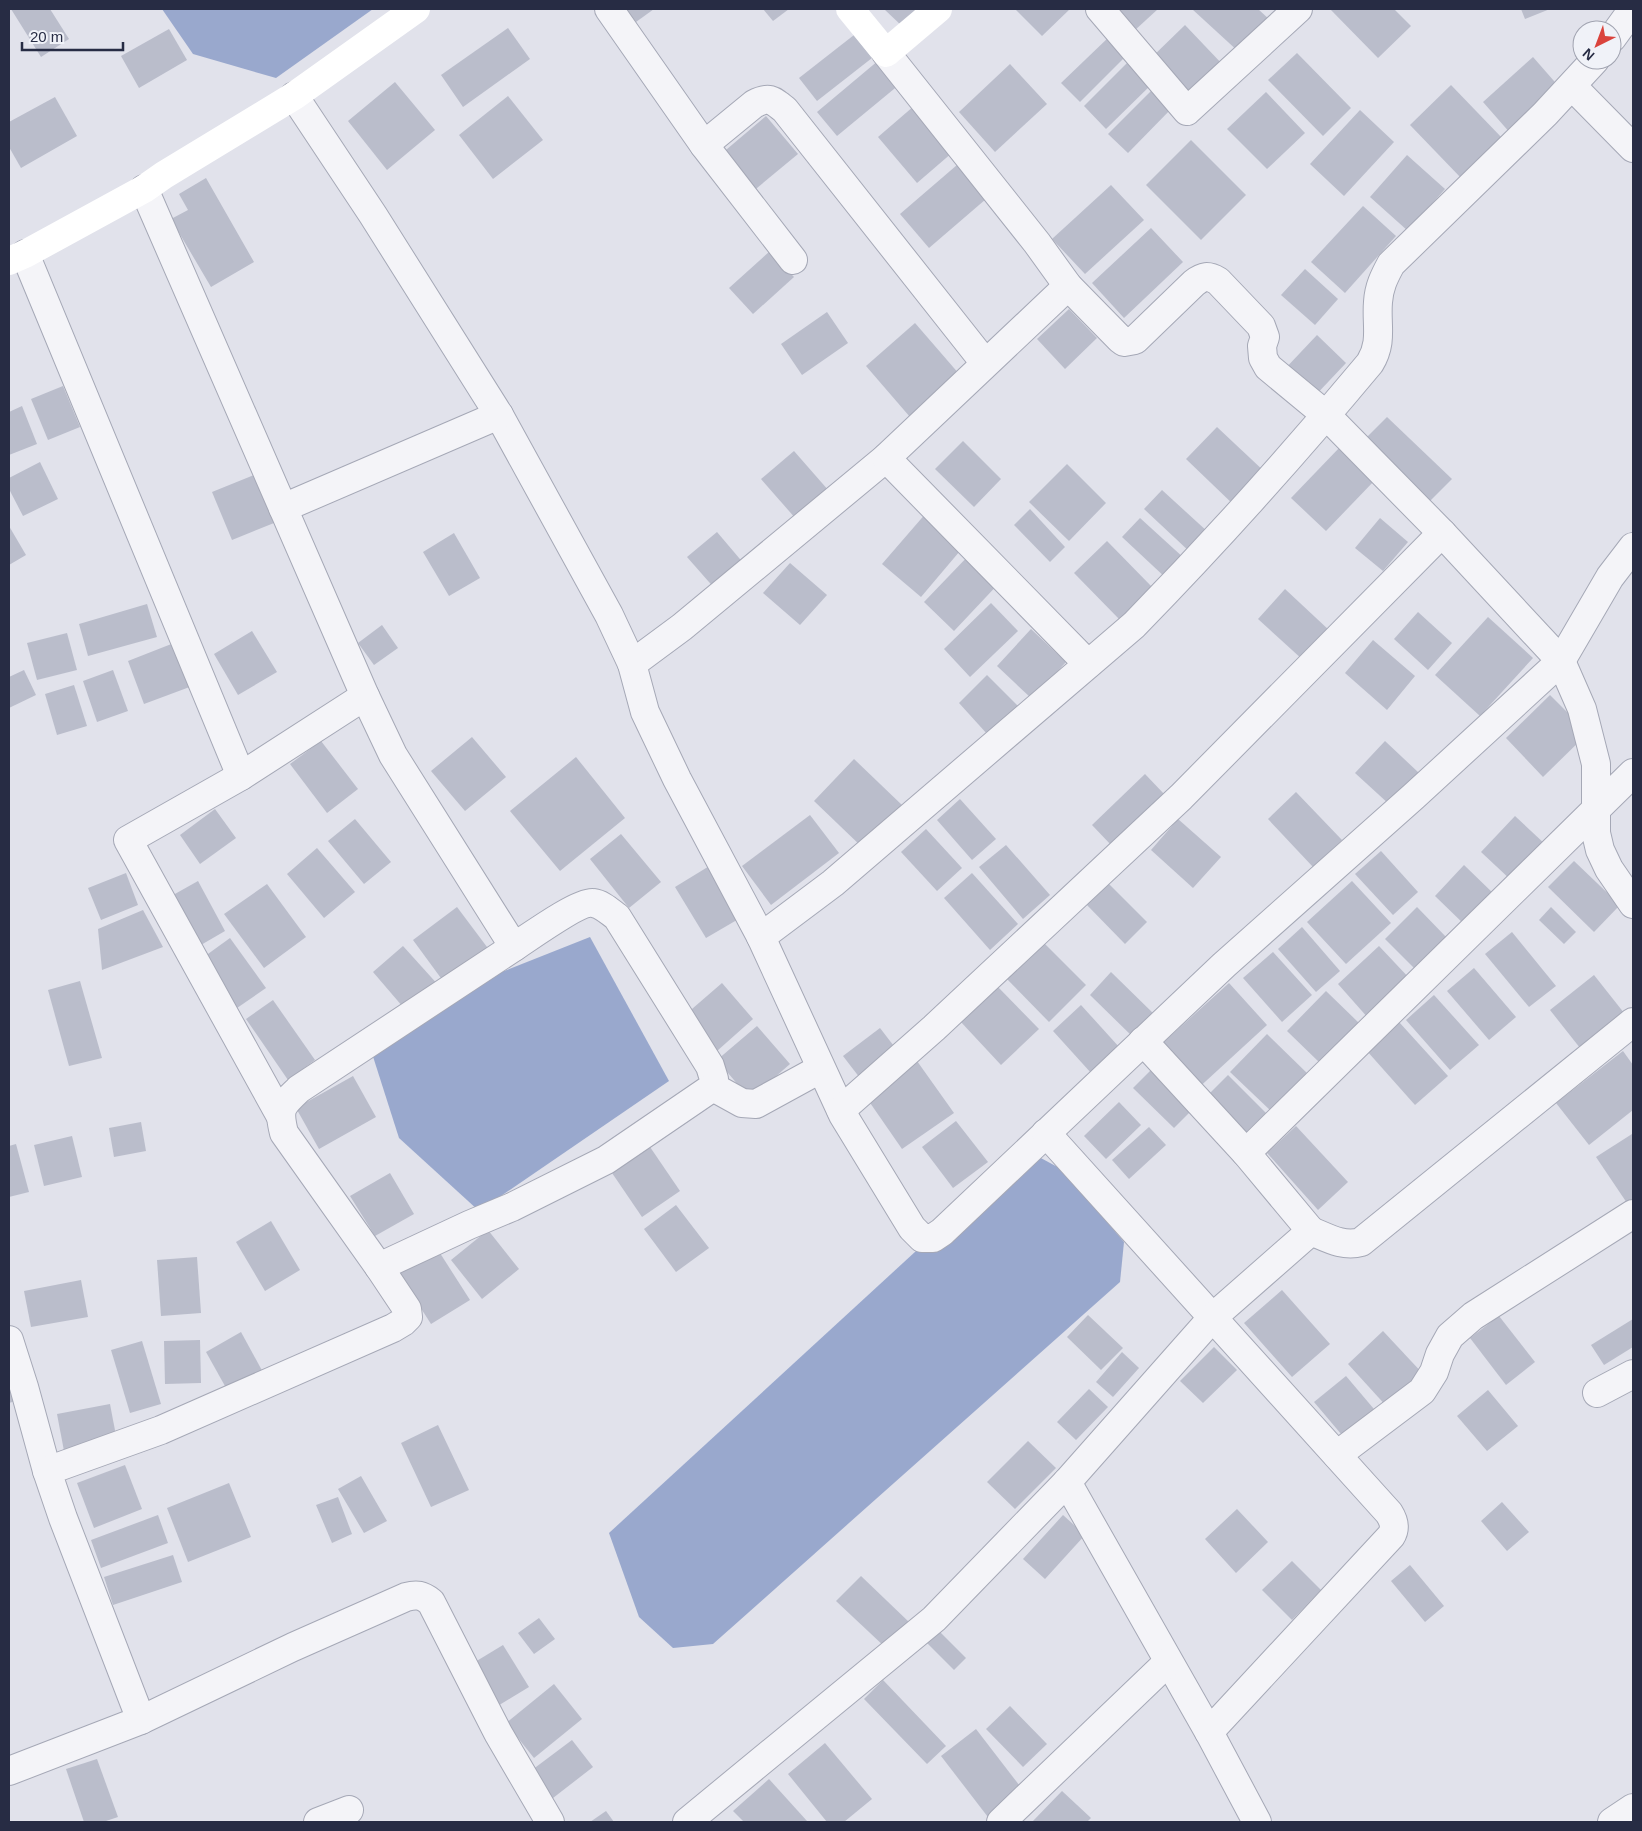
<svg xmlns="http://www.w3.org/2000/svg" width="1642" height="1831" viewBox="0 0 1642 1831" font-family="Helvetica,sans-serif">
<style>
.water{fill:#99a8cd}
.building{fill:#babdcb}
.lines{fill:none;stroke-linecap:round;stroke-linejoin:round}
.street-casing{stroke:#a5a8b6;stroke-width:30}
.street{stroke:#f4f4f8;stroke-width:28}
.secondary{stroke:#fff;stroke-width:28}
</style>
<rect width="100%" height="100%" fill="#e1e2eb"/>
<g class="water">
<path d="M162 9H373L276 78 193 54Z"/>
<path d="M590 937 669 1081 479 1211 399 1138 369 1044 403 1011Z"/>
<path d="M1026 1150 1063 1170 1124 1242 1120 1282 713 1644 673 1648 639 1617 609 1533Z"/>
</g>
<g class="building">
<path d="M11 9H50L69 39 41 57Z"/>
<path d="M626 9H654L636 22Z"/>
<path d="M763 9H789L773 21Z"/>
<path d="M884 9H921L903 27Z"/>
<path d="M1015 9H1070L1042 36Z"/>
<path d="M1113 9H1158L1134 31Z"/>
<path d="M1192 9H1258L1271 21 1240 53Z"/>
<path d="M1330 9H1394L1411 26 1378 58Z"/>
<path d="M1521 9H1550L1525 19Z"/>
<path d="M1185 25 1224 66 1188 100 1149 60Z"/>
<path d="M508 28 530 59 463 107 441 75Z"/>
<path d="M169 29 187 60 139 88 121 56Z"/>
<path d="M854 35 872 58 817 101 799 78Z"/>
<path d="M1110 36 1127 55 1080 102 1061 83Z"/>
<path d="M1297 53 1351 108 1323 136 1268 80Z"/>
<path d="M1533 57 1561 89 1511 134 1483 102Z"/>
<path d="M1132 58 1155 81 1106 129 1084 106Z"/>
<path d="M879 60 900 84 837 136 817 112Z"/>
<path d="M1010 64 1047 104 995 152 959 112Z"/>
<path d="M395 82 435 130 387 170 348 121Z"/>
<path d="M1451 85 1503 139 1462 179 1410 125Z"/>
<path d="M1155 87 1174 106 1128 153 1108 134Z"/>
<path d="M1266 92 1305 133 1267 169 1227 129Z"/>
<path d="M508 96 543 140 493 179 459 135Z"/>
<path d="M55 97 77 136 21 168 9 147V122Z"/>
<path d="M914 106 953 152 917 183 878 137Z"/>
<path d="M1360 110 1394 142 1344 196 1310 164Z"/>
<path d="M766 116 798 154 751 193 720 155Z"/>
<path d="M1191 140 1246 195 1201 240 1146 185Z"/>
<path d="M1407 155 1445 189 1408 231 1370 197Z"/>
<path d="M957 165 986 199 929 248 900 214Z"/>
<path d="M206 178 254 262 211 287 171 219 188 210 179 194Z"/>
<path d="M1111 185 1144 220 1085 274 1052 239Z"/>
<path d="M1363 206 1396 236 1345 293 1311 262Z"/>
<path d="M1151 228 1183 262 1124 318 1092 283Z"/>
<path d="M770 251 794 277 753 314 729 288Z"/>
<path d="M1305 269 1338 299 1315 325 1281 295Z"/>
<path d="M1069 309 1097 338 1065 369 1037 339Z"/>
<path d="M827 312 848 343 802 375 781 344Z"/>
<path d="M915 323 960 375 910 417 866 366Z"/>
<path d="M1317 335 1346 363 1312 399 1283 371Z"/>
<path d="M63 386 80 427 48 440 31 399Z"/>
<path d="M22 406 37 444 9 455V412Z"/>
<path d="M1387 417 1452 479 1430 501 1365 439Z"/>
<path d="M1217 427 1267 474 1236 507 1186 459Z"/>
<path d="M963 441 1001 479 974 507 935 469Z"/>
<path d="M1340 447 1375 480 1326 531 1291 498Z"/>
<path d="M794 451 829 491 796 519 761 479Z"/>
<path d="M40 462 58 499 23 516 9 489V478Z"/>
<path d="M1067 464 1106 503 1069 541 1029 502Z"/>
<path d="M254 475 274 523 232 540 212 492Z"/>
<path d="M1162 490 1209 533 1191 553 1144 509Z"/>
<path d="M1030 509 1065 547 1050 562 1014 525Z"/>
<path d="M927 512 965 545 921 597 882 564Z"/>
<path d="M1140 518 1185 559 1167 579 1122 537Z"/>
<path d="M1380 518 1408 542 1383 571 1355 548Z"/>
<path d="M9 526 26 555 9 565Z"/>
<path d="M717 532 745 565 716 590 687 557Z"/>
<path d="M454 533 480 578 449 596 423 552Z"/>
<path d="M1107 541 1153 588 1120 620 1074 573Z"/>
<path d="M972 552 1002 580 954 631 924 602Z"/>
<path d="M790 563 827 595 800 625 763 593Z"/>
<path d="M1285 589 1330 631 1303 660 1258 619Z"/>
<path d="M991 603 1018 631 970 677 944 649Z"/>
<path d="M147 604 157 637 88 656 79 624Z"/>
<path d="M1418 612 1452 643 1428 670 1394 639Z"/>
<path d="M1488 617 1533 658 1480 716 1435 675Z"/>
<path d="M382 625 398 648 374 665 358 643Z"/>
<path d="M1031 629 1066 662 1032 699 997 666Z"/>
<path d="M252 631 277 672 238 695 214 654Z"/>
<path d="M67 633 77 670 37 680 27 643Z"/>
<path d="M1373 640 1415 676 1387 710 1345 673Z"/>
<path d="M179 641 195 685 144 704 128 661Z"/>
<path d="M24 670 36 695 9 708V677Z"/>
<path d="M113 670 128 711 97 722 83 681Z"/>
<path d="M987 675 1018 706 988 735 959 703Z"/>
<path d="M74 685 87 726 57 735 45 694Z"/>
<path d="M1550 695 1588 733 1543 777 1506 738Z"/>
<path d="M472 737 506 777 465 811 431 771Z"/>
<path d="M321 741 358 789 327 813 290 764Z"/>
<path d="M1385 741 1419 773 1390 805 1355 773Z"/>
<path d="M576 757 625 818 560 871 510 811Z"/>
<path d="M854 759 903 806 863 848 814 801Z"/>
<path d="M1145 774 1165 795 1112 846 1092 825Z"/>
<path d="M1296 792 1342 840 1313 867 1268 819Z"/>
<path d="M960 799 996 839 972 860 937 820Z"/>
<path d="M215 809 236 838 200 864 180 835Z"/>
<path d="M810 815 839 853 771 905 742 866Z"/>
<path d="M1515 816 1546 845 1512 881 1481 852Z"/>
<path d="M355 819 391 862 364 884 328 841Z"/>
<path d="M1178 819 1221 857 1193 888 1151 850Z"/>
<path d="M926 829 962 868 937 891 901 852Z"/>
<path d="M621 834 661 882 629 908 590 859Z"/>
<path d="M1006 845 1050 895 1023 919 979 867Z"/>
<path d="M317 848 355 892 324 918 287 874Z"/>
<path d="M1381 851 1418 892 1393 915 1355 874Z"/>
<path d="M1574 861 1620 905 1594 932 1548 887Z"/>
<path d="M711 865 742 917 706 938 675 887Z"/>
<path d="M1464 865 1497 897 1467 927 1435 896Z"/>
<path d="M126 873 138 905 101 920 88 888Z"/>
<path d="M972 873 1018 924 990 950 944 898Z"/>
<path d="M198 881 225 931 194 949 166 899Z"/>
<path d="M1352 881 1391 923 1346 964 1307 922Z"/>
<path d="M1107 882 1147 922 1125 944 1085 903Z"/>
<path d="M267 884 306 937 264 968 224 914Z"/>
<path d="M457 907 490 951 446 985 413 940Z"/>
<path d="M1417 907 1449 940 1417 971 1385 939Z"/>
<path d="M1551 907 1576 932 1564 944 1539 920Z"/>
<path d="M143 910 163 947 102 970 98 929Z"/>
<path d="M1302 927 1340 971 1316 992 1278 949Z"/>
<path d="M1512 932 1556 986 1529 1007 1485 954Z"/>
<path d="M230 938 266 988 237 1008 201 959Z"/>
<path d="M1041 940 1086 985 1049 1022 1004 976Z"/>
<path d="M403 946 440 987 409 1014 373 972Z"/>
<path d="M1379 946 1411 980 1369 1019 1338 984Z"/>
<path d="M1273 952 1312 995 1282 1022 1243 978Z"/>
<path d="M1474 968 1516 1017 1489 1040 1447 991Z"/>
<path d="M1111 972 1157 1017 1135 1039 1090 995Z"/>
<path d="M1594 975 1628 1018 1584 1053 1550 1010Z"/>
<path d="M80 981 102 1058 69 1066 48 990Z"/>
<path d="M722 983 753 1019 717 1051 685 1015Z"/>
<path d="M1229 983 1267 1025 1194 1092 1155 1050Z"/>
<path d="M997 986 1039 1029 1001 1065 960 1021Z"/>
<path d="M1326 991 1360 1024 1321 1064 1287 1031Z"/>
<path d="M1434 995 1479 1045 1450 1070 1406 1020Z"/>
<path d="M273 1000 315 1060 288 1080 246 1019Z"/>
<path d="M1081 1005 1120 1048 1092 1074 1053 1031Z"/>
<path d="M1399 1022 1448 1076 1415 1105 1367 1051Z"/>
<path d="M757 1026 790 1064 750 1099 717 1060Z"/>
<path d="M880 1028 900 1054 863 1082 843 1056Z"/>
<path d="M1267 1034 1309 1075 1272 1112 1230 1072Z"/>
<path d="M1623 1051 1633 1065V1110L1589 1145 1556 1103Z"/>
<path d="M917 1061 954 1113 902 1149 866 1097Z"/>
<path d="M1156 1065 1197 1105 1174 1128 1133 1088Z"/>
<path d="M1228 1075 1266 1113 1244 1134 1206 1097Z"/>
<path d="M353 1076 376 1117 319 1149 296 1108Z"/>
<path d="M1119 1102 1141 1125 1106 1159 1084 1136Z"/>
<path d="M956 1121 988 1162 953 1188 922 1147Z"/>
<path d="M141 1122 146 1151 114 1157 109 1128Z"/>
<path d="M1296 1126 1348 1182 1318 1210 1267 1153Z"/>
<path d="M1149 1127 1166 1145 1129 1179 1112 1160Z"/>
<path d="M1632 1134 1633 1136V1207L1631 1209 1596 1157Z"/>
<path d="M72 1136 82 1177 44 1186 34 1145Z"/>
<path d="M16 1144 29 1192 9 1197V1146Z"/>
<path d="M648 1144 680 1191 642 1217 610 1170Z"/>
<path d="M390 1173 414 1214 375 1236 350 1196Z"/>
<path d="M676 1205 709 1248 676 1272 644 1229Z"/>
<path d="M271 1221 300 1270 265 1291 236 1242Z"/>
<path d="M488 1230 519 1269 482 1299 451 1260Z"/>
<path d="M438 1250 470 1300 431 1324 399 1274Z"/>
<path d="M197 1257 201 1313 161 1316 157 1260Z"/>
<path d="M81 1280 88 1317 31 1327 24 1291Z"/>
<path d="M1282 1290 1330 1344 1292 1377 1244 1323Z"/>
<path d="M1088 1315 1123 1348 1101 1370 1067 1337Z"/>
<path d="M1499 1316 1535 1362 1506 1385 1470 1338Z"/>
<path d="M1633 1319V1347L1604 1365 1591 1345Z"/>
<path d="M1383 1331 1425 1376 1389 1409 1348 1364Z"/>
<path d="M241 1332 265 1376 230 1395 206 1352Z"/>
<path d="M200 1340 201 1383 165 1384 164 1341Z"/>
<path d="M142 1341 161 1404 130 1413 111 1350Z"/>
<path d="M1214 1347 1237 1370 1203 1403 1180 1381Z"/>
<path d="M1122 1352 1139 1368 1113 1397 1096 1382Z"/>
<path d="M9 1370 22 1399 9 1403Z"/>
<path d="M1346 1376 1379 1415 1347 1441 1314 1402Z"/>
<path d="M1089 1389 1108 1407 1076 1440 1057 1422Z"/>
<path d="M1488 1390 1518 1426 1487 1451 1457 1416Z"/>
<path d="M110 1404 117 1441 64 1451 57 1414Z"/>
<path d="M438 1425 469 1490 431 1507 401 1443Z"/>
<path d="M1028 1441 1056 1468 1015 1509 987 1482Z"/>
<path d="M125 1465 142 1509 94 1528 77 1483Z"/>
<path d="M361 1476 387 1521 364 1533 338 1489Z"/>
<path d="M229 1483 251 1537 188 1562 167 1508Z"/>
<path d="M338 1497 352 1534 332 1543 316 1505Z"/>
<path d="M1502 1502 1529 1532 1507 1551 1481 1521Z"/>
<path d="M1237 1509 1268 1542 1236 1573 1205 1539Z"/>
<path d="M158 1515 168 1543 101 1568 91 1540Z"/>
<path d="M1063 1515 1085 1535 1045 1579 1023 1559Z"/>
<path d="M173 1555 182 1582 113 1605 104 1577Z"/>
<path d="M1292 1561 1321 1590 1292 1620 1262 1590Z"/>
<path d="M1410 1565 1444 1606 1425 1622 1391 1581Z"/>
<path d="M861 1576 910 1623 886 1648 836 1601Z"/>
<path d="M539 1618 555 1639 534 1654 518 1633Z"/>
<path d="M937 1629 966 1658 954 1670 925 1641Z"/>
<path d="M503 1645 529 1687 496 1707 470 1665Z"/>
<path d="M883 1680 946 1746 927 1764 864 1699Z"/>
<path d="M554 1684 582 1719 534 1758 506 1723Z"/>
<path d="M1010 1706 1047 1744 1023 1767 986 1729Z"/>
<path d="M976 1729 1026 1794 991 1821 941 1756Z"/>
<path d="M572 1740 593 1767 553 1798 532 1770Z"/>
<path d="M825 1743 872 1799 844 1822H827L788 1774Z"/>
<path d="M97 1759 118 1817 103 1822H84L66 1769Z"/>
<path d="M769 1779 807 1821 806 1822H744L733 1811Z"/>
<path d="M1062 1791 1091 1818 1087 1822H1032Z"/>
<path d="M606 1811 614 1822H590Z"/>
</g>
<g class="lines">
<defs>
<g id="street">
<path d="M609 9 704 145 754 104C769 96 773 100 785 110L985 363"/>
<path d="M1100 9 1187 111 1298 9"/>
<path d="M1612 38 1633 9"/>
<path d="M886 53 1037 243 1068 286 1120 339 1124 342 1135 340 1194 283C1203 276 1208 275 1218 281L1261 326 1265 337 1262 346 1263 358 1268 367 1326 415 1442 533 1561 661 1582 709 1596 764V833L1600 850 1609 869 1633 904"/>
<path d="M1572 86 1633 148"/>
<path d="M294 96 373 215 499 415 609 615 632 664"/>
<path d="M704 145 793 260"/>
<path d="M144 189 365 696 393 755 514 947C528 938 579 901 593 903 602 904 610 912 617 917L710 1066 714 1079 713 1087 606 1160 512 1207 469 1225 379 1267"/>
<path d="M25 254 241 776"/>
<path d="M1068 286 886 458 682 627 632 664 645 712 677 779 761 937 843 1115 912 1228 922 1238H933L942 1232 1224 965 1414 796 1561 661 1610 577 1633 547"/>
<path d="M886 458 1088 664"/>
<path d="M283 508 499 415"/>
<path d="M761 937 833 883 1134 625C1216 541 1295 453 1370 363 1383 342 1376 325 1378 302 1379 287 1384 277 1391 264L1545 114 1595 60"/>
<path d="M713 1087 742 1103 756 1104 820 1069"/>
<path d="M841 1110 934 1028 1181 797 1442 533"/>
<path d="M280 1115 128 840 241 776 365 696"/>
<path d="M1046 1133 1389 1513C1394 1521 1396 1528 1391 1536L1209 1732 1067 1482"/>
<path d="M1246 1153 1633 773"/>
<path d="M1311 1231C1328 1238 1343 1247 1361 1242L1633 1022"/>
<path d="M9 1340 24 1387 47 1471"/>
<path d="M1597 1393 1633 1374"/>
<path d="M1337 1455 1422 1391 1434 1372 1440 1354 1450 1336 1473 1316 1633 1214"/>
<path d="M141 1720 293 1647 406 1597C417 1594 422 1595 431 1602L498 1733 550 1822"/>
<path d="M1209 1732 1257 1822"/>
<path d="M9 1771 141 1720 63 1518 47 1471 161 1430 393 1328 403 1322 408 1317 407 1309 379 1267 284 1133C278 1108 281 1106 299 1089L514 947"/>
<path d="M318 1822 349 1810"/>
<path d="M687 1822 934 1619 1067 1482 1213 1317 1311 1231 1246 1153 1143 1041"/>
<path d="M1001 1822 1168 1662"/>
<path d="M1612 1822 1633 1808"/>
</g>
</defs>
<use href="#street" class="street-casing"/>
<use href="#street" class="street"/>
<g class="secondary">
<path d="M850 9 886 53 938 9"/>
<path d="M9 261 25 254 144 189 164 175 294 96 416 9"/>
</g>
</g>
<rect width="1642" height="1831" fill="none" stroke="#272c44" stroke-width="20"/>
<g transform="translate(1597 45) rotate(222)"><circle r="24" fill="#f0f2f8" stroke="#a0a3b0"/>
<path d="M0-4L9 19L0 12L-9 19Z" fill="#da433c"/>
<text y="-8" font-size="14" font-weight="bold" text-anchor="middle" fill="#272c44">N</text>
</g>
<path d="M22 42v8h101v-8" fill="none" stroke="#272c44" stroke-width="2.5"/>
<text x="30" y="42" font-size="15" fill="#272c44" stroke="#f0f2f8" stroke-width="4" paint-order="stroke">20 m</text>
</svg>
